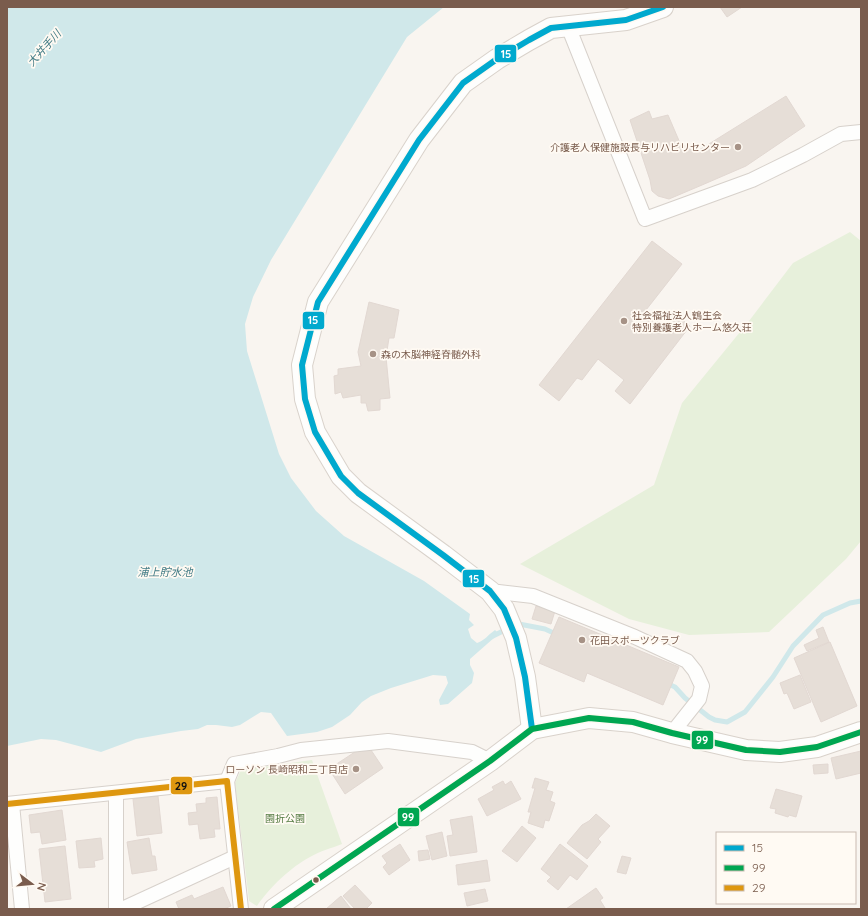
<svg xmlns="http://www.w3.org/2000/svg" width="868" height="916" viewBox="0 0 868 916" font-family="Quicksand,'Noto Sans JP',sans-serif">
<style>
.green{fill:#e7f0db}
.water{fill:#d0e8ea}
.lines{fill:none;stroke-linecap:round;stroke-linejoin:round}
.stream{stroke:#d0e8ea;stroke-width:5}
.building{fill:#e6ded7;stroke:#e2d8d2}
.street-casing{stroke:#d7d1cb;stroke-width:16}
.secondary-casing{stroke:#d9d2cb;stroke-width:22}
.street{stroke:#fefefd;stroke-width:14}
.secondary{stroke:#fefefd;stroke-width:20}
.bus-1-casing{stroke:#fffaf3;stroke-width:9}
.bus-2-casing{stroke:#fffaf3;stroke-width:9}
.bus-3-casing{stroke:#fffaf3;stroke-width:9}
.bus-1{stroke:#00a9ce;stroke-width:6}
.bus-2{stroke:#00a651;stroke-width:6}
.bus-3{stroke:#de970f;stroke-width:6}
.poi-dot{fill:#a69286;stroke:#fffaf3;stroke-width:1.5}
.bus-dot{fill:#7a5c4d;stroke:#fffaf3;stroke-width:1.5}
.labels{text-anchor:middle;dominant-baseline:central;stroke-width:3.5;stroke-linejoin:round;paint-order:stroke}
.poi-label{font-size:10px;fill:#7a5c4d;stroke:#fffaf3;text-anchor:start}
.park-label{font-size:10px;fill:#537a41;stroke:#fffaf3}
.water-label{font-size:11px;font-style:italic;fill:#437c86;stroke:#fffaf3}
.line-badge{stroke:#fffaf3;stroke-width:1.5}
.badge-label{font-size:11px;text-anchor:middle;font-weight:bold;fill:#fff}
.pale-badge-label{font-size:11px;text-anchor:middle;font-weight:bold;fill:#111}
</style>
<rect width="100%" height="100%" fill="#f9f5f0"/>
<g class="green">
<path d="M850 232 861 241V541L846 559 769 632 689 635 629 619 520 564 654 485 682 403 749 321 793 263Z"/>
<path d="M312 760 342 844C332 848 320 851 310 857 291 867 269 888 257 906L249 901 235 783 241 770Z"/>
</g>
<path class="water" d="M7 7H444L407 37 271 260 253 297 245 324 247 351 279 454 291 478 316 511 344 536 424 581 470 614 469 620 474 625 468 629 471 638 477 643C484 641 488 635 495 630L497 632 495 637 470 659V665L474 673 472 683 448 704 440 705 439 700 448 683 446 676 433 675 391 688 371 696 362 702 350 715 332 727 317 732 287 736 271 713 261 712 240 725 232 727 216 725H207L198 729 181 731 136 739 101 752 56 740 41 739 7 746Z"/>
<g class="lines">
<g class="stream">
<path d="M516 625 519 624 545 629 558 635"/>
<path d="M491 637 507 629"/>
<path d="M666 683 675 687 685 698 709 717 715 720 727 722 745 712 773 677 793 646 823 615 850 603 861 601"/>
</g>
</g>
<g class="building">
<path d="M720 7H742L727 17Z"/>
<path d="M786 96 805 126 746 166 702 185 669 199 658 196 652 191 650 180 630 120 649 111 652 119 668 115 680 143 696 152Z"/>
<path d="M652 241 682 264 646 310 668 328 677 316 690 326 630 404 615 391 624 380 598 359 582 380 577 378 559 401 539 385Z"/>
<path d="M369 302 399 310 394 338H389L386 357 390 398 380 399V410L368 411 366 403H361V395L343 398 341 392 335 394 334 376 338 375V369L361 366 358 352Z"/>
<path d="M536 606 555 611 551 624 532 619Z"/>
<path d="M559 617 679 667 663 705 587 673 584 682 539 663Z"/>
<path d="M823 627 829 642 807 651 804 645 819 638 816 630Z"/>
<path d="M830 642 857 706 821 722 794 658Z"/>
<path d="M800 675 811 702 794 709 787 693 784 694 780 683Z"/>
<path d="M367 744 383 768 345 794 329 769Z"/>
<path d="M861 751V773L836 779 831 758Z"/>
<path d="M828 764V773L814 774 813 765Z"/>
<path d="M535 778 549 782 546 790 553 792 550 801 555 803 549 821 545 820 543 828 528 823 531 812H528L535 788H532Z"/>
<path d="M503 781 505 785 511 781 521 799 487 816 478 799 494 790 492 787Z"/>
<path d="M776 789 802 796 796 817 789 815 788 817 775 813 776 809 770 808Z"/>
<path d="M158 796 162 833 137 836 133 799Z"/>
<path d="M217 797 220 829H214L215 837 200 839 198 824 189 825 188 813 197 812 196 804 206 803V798Z"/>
<path d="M62 810 66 840 42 844 40 832 31 833 29 815Z"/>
<path d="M596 814 610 826 598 839 601 842 587 859 567 843 582 825 589 821Z"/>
<path d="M472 816 477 852 450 856 447 836 453 835 450 820Z"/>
<path d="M522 826 536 838 517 862 502 851Z"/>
<path d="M442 832 447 856 432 860 426 836Z"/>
<path d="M101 838 103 859 94 861 95 867 79 868 76 841Z"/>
<path d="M149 838 152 856H155L157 870 132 874 127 842Z"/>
<path d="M400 844 410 860 389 875 383 867 387 863 382 856Z"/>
<path d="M560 844 588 866 577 880 570 875 558 890 547 881 551 877 541 869Z"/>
<path d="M65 846 71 899 45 902 39 849Z"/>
<path d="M428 850 430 859 419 861 418 851Z"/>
<path d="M622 856 631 858 626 874 617 872Z"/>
<path d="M487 860 490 881 458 885 456 865Z"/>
<path d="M355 885 372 903 366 909H355L343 896Z"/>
<path d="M223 887 231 906 224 909H179L176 902 192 895 194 899Z"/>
<path d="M596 888 603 898 600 900 605 908 604 909H566Z"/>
<path d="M485 889 488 901 467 906 464 893Z"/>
<path d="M341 896 351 909H326Z"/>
</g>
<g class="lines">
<defs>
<g id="street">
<path d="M568 26 645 219 752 180 803 155 841 134 861 132"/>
<path d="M490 591 533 596 635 637 687 661 695 671 702 686 699 699 672 733"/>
<path d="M227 781 234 764 278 756 301 750 388 741 472 752 490 761"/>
<path d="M7 804 227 781 241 909"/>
<path d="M12 804 22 909"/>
<path d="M116 909V793"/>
<path d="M122 909 235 857"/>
</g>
<g id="secondary">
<path d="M532 729 525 677 516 638 504 609 490 591 443 555 358 493 341 476 315 432 305 399 302 365 318 302 419 140 463 83 497 59 529 40 551 28 626 20 663 7"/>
<path d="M274 909 490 761 532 729 589 718 633 722 672 733 746 750 780 752 817 747 861 732"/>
</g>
</defs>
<use href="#street" class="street-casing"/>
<use href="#secondary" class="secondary-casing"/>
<use href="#street" class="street"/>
<use href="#secondary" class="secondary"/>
<defs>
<path id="bus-1" d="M532 729 525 677 516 638 504 609 490 591 443 555 358 493 341 476 315 432 305 399 302 365 318 302 419 140 463 83 497 59 529 40 551 28 626 20 663 7"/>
<path id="bus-2" d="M274 909 490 761 532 729 589 718 633 722 672 733 746 750 780 752 817 747 861 732"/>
<path id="bus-3" d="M7 804 227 781 241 909"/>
</defs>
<use href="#bus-1" class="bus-1-casing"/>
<use href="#bus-2" class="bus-2-casing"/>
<use href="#bus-3" class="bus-3-casing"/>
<use href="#bus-1" class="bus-1"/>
<use href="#bus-2" class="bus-2"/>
<use href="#bus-3" class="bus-3"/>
</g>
<g class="poi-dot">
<circle cx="738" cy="147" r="4"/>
<circle cx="624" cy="321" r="4"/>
<circle cx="373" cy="354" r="4"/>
<circle cx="582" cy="640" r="4"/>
<circle cx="356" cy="769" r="4"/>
</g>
<circle class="bus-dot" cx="316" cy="880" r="3.5"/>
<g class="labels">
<g class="poi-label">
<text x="730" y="147" text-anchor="end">介護老人保健施設長与リハビリセンター</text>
<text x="632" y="315">社会福祉法人鶴生会<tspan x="632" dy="12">特別養護老人ホーム悠久荘</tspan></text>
<text x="381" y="354">森の木脳神経脊髄外科</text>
<text x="590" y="640">花田スポーツクラブ</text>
<text x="348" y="769" text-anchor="end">ローソン 長崎昭和三丁目店</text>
</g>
<g class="park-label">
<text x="285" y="818">園折公園</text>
</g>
<g class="water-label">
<text transform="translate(44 48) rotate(-48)">大井手川</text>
<text x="165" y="572">浦上貯水池</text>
</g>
</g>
<g class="line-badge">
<rect x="494" y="44" width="23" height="19" rx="4" fill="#00a9ce"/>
<rect x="302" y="311" width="23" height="19" rx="4" fill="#00a9ce"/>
<rect x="462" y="569" width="23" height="19" rx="4" fill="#00a9ce"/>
<rect x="691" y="730" width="23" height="20" rx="4" fill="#00a651"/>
<rect x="170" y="776" width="23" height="19" rx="4" fill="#de970f"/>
<rect x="397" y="807" width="23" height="20" rx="4" fill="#00a651"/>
</g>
<g class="badge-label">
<text x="506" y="58">15</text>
<text x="313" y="324">15</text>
<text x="474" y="583">15</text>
<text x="702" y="744">99</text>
<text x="408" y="821">99</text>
</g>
<g class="pale-badge-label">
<text x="181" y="790">29</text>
</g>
<rect width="868" height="916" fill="none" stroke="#7a5c4d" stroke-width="16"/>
<rect x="716" y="832" width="140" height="72" fill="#fffaf3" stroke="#cabbb1"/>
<rect x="724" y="845" width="20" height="6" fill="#00a9ce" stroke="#cabbb1"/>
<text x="752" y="852" font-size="12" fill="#7a5c4d">15</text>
<rect x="724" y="865" width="20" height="6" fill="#00a651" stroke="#cabbb1"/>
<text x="752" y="872" font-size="12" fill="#7a5c4d">99</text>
<rect x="724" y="885" width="20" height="6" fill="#de970f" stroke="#cabbb1"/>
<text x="752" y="892" font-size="12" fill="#7a5c4d">29</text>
<g transform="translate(32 884) rotate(106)" stroke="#fffaf3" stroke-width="3" paint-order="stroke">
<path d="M0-3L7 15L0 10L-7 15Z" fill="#7a5c4d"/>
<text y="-6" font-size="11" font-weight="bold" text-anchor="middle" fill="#7a5c4d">N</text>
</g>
</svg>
